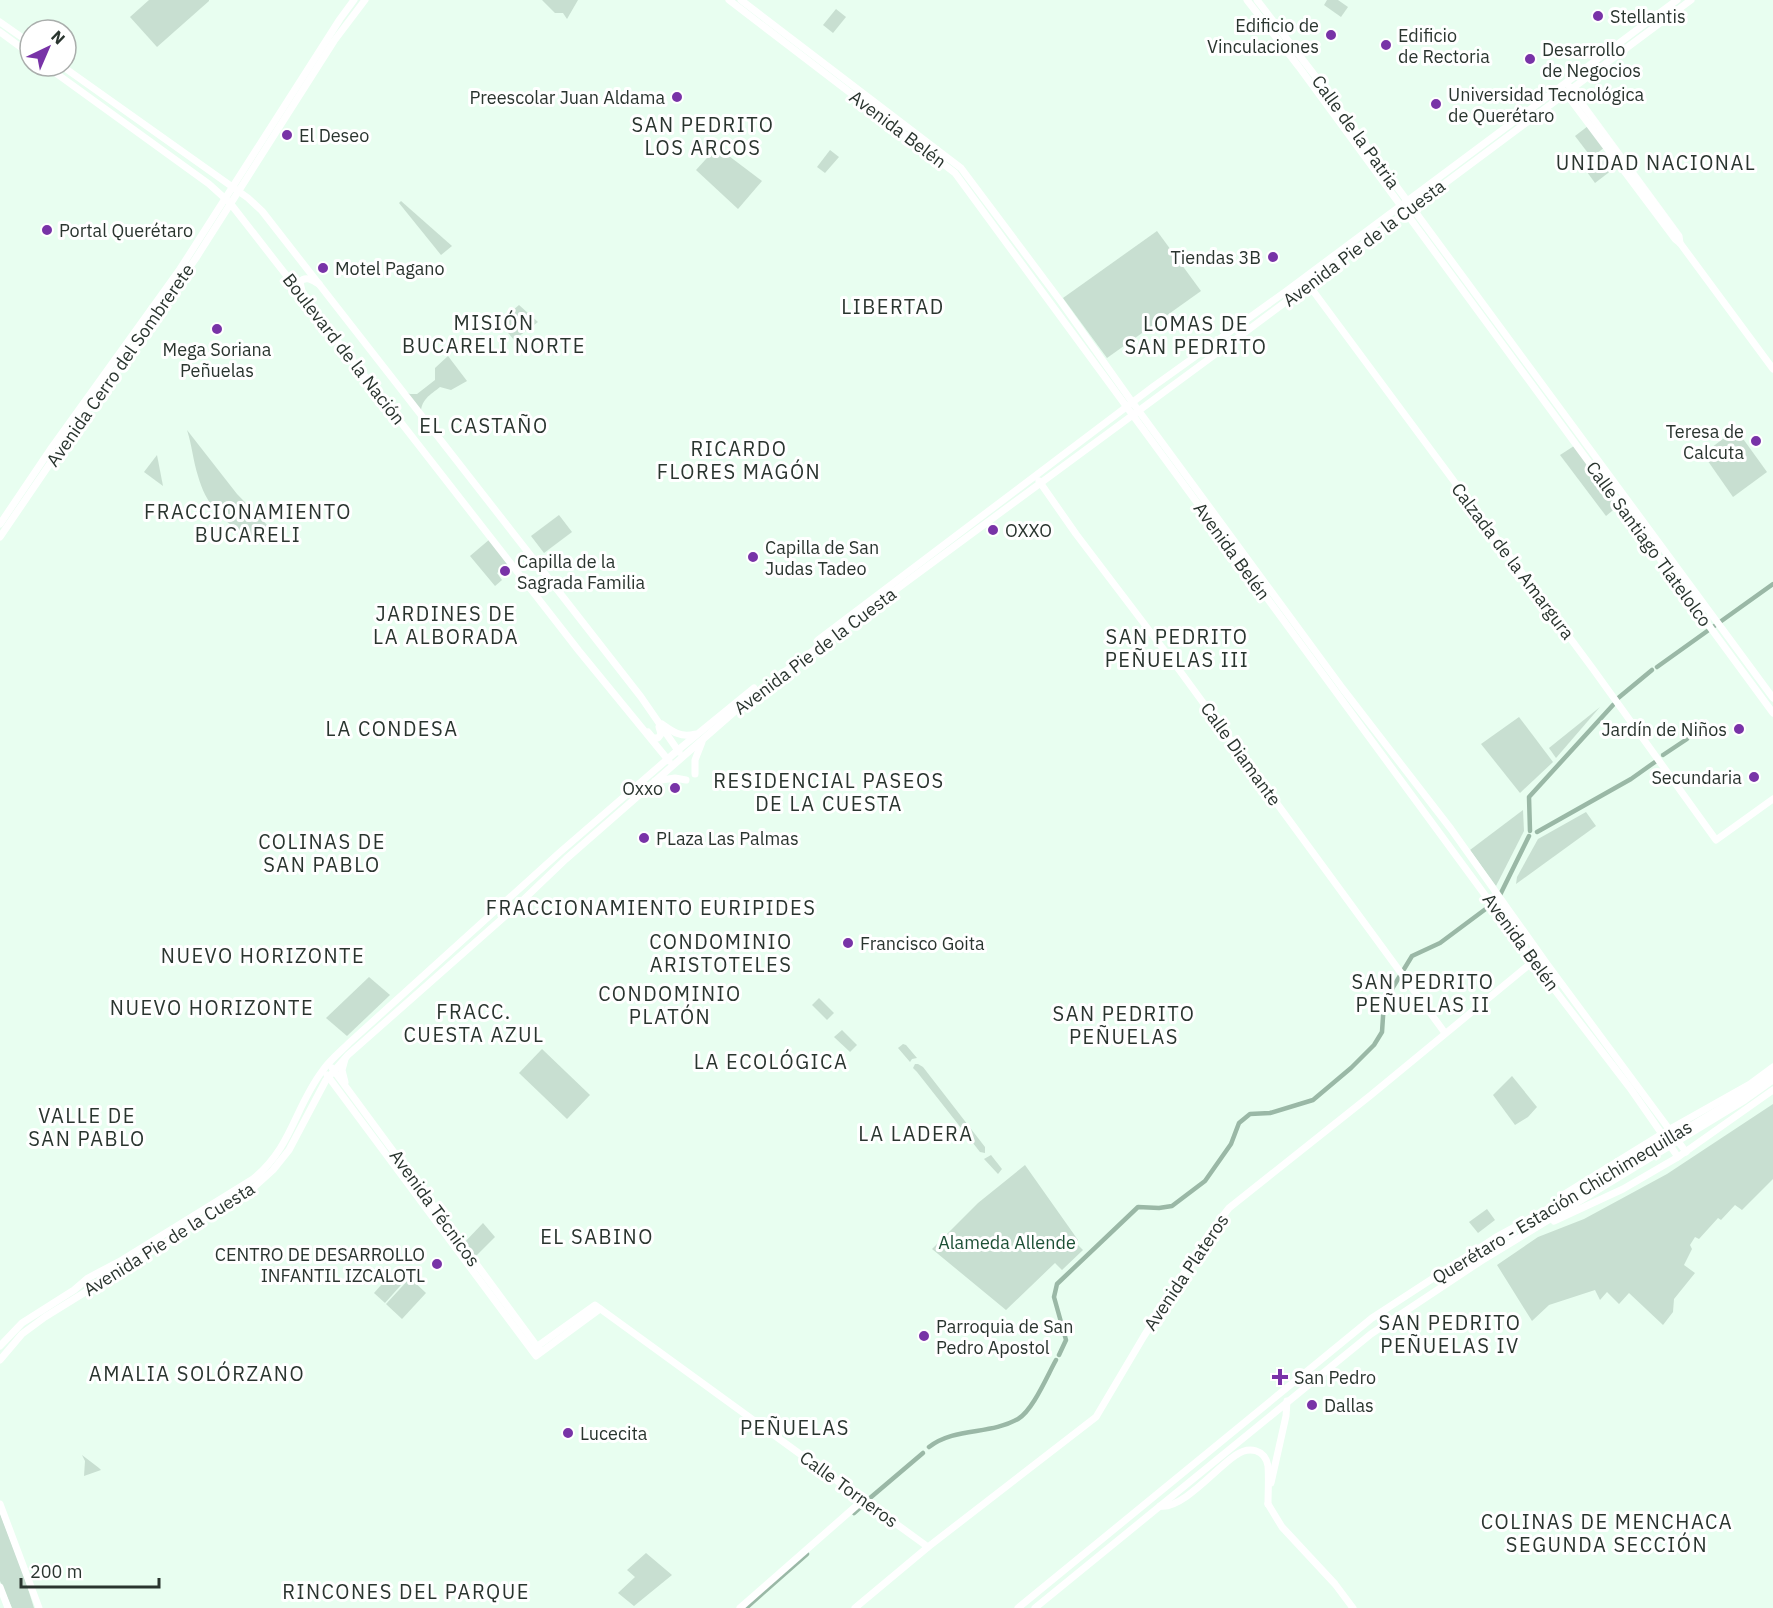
<svg xmlns="http://www.w3.org/2000/svg" width="1773" height="1608" viewBox="0 0 1773 1608" font-family="'IBM Plex Sans',sans-serif">
<style>
.green{fill:#c8dfd1}
.lines{fill:none;stroke-linecap:round;stroke-linejoin:round}
.canal{stroke:#9ab8a6;stroke-width:4.5}
.secondary{stroke:#fff;stroke-width:7}
.poi-dot{fill:#7833a7;stroke:#fff;stroke-width:2}
.labels{text-anchor:middle;dominant-baseline:central;stroke-width:6;stroke-linejoin:round;paint-order:stroke}
.poi-label{font-size:18px;fill:#2a352f;stroke:#fff;text-anchor:start}
.street-label{font-size:18px;fill:#2a352f;stroke:#fff}
.park-label{font-size:18px;fill:#1d5036;stroke:#fff}
.neighbourhood-label{font-size:20px;letter-spacing:1.5px;fill:#2a352f;stroke:#fff}
</style>
<rect width="100%" height="100%" fill="#e8fef0"/>
<g class="green">
<path d="M149 0H209V1L157 47 130 17Z"/>
<path d="M542 0H578L567 19 563 13H555Z"/>
<path d="M1327 0H1338L1348 7 1341 17 1324 5Z"/>
<path d="M836 9 846 17 833 33 823 25Z"/>
<path d="M1588 126 1604 148 1591 157 1575 136Z"/>
<path d="M717 147 762 181 738 209 696 170Z"/>
<path d="M830 150 839 157 825 173 817 167Z"/>
<path d="M1605 159 1612 170 1595 183 1587 172Z"/>
<path d="M401 201 452 246 441 255 399 203Z"/>
<path d="M1157 231 1201 291 1107 358 1063 298Z"/>
<path d="M519 305 538 322 514 340 499 322Z"/>
<path d="M448 356 467 381 451 390 440 387C430 395 420 400 421 415L401 389 410 394H417L435 380V368Z"/>
<path d="M1736 429 1767 472 1733 497 1703 454Z"/>
<path d="M187 430 237 494 269 527 275 529 273 544C235 533 209 515 198 476 193 461 192 445 187 430Z"/>
<path d="M1574 446 1618 506 1606 516 1560 455Z"/>
<path d="M157 455 163 486 144 472Z"/>
<path d="M559 515 572 532 544 553 531 536Z"/>
<path d="M490 539 509 563 497 573 502 580 495 586 470 556Z"/>
<path d="M1600 707 1556 758 1549 748Z"/>
<path d="M1519 717 1553 762 1520 793 1481 744Z"/>
<path d="M1523 810 1524 831 1496 886 1470 850Z"/>
<path d="M1586 812 1596 826 1516 884 1517 877 1538 839Z"/>
<path d="M369 977 390 995 347 1036 326 1018Z"/>
<path d="M819 998 834 1013 827 1020 812 1005Z"/>
<path d="M842 1030 857 1045 850 1052 834 1037Z"/>
<path d="M903 1044 906 1045 917 1058 912 1059 910 1062 898 1048Z"/>
<path d="M542 1049 590 1095 567 1119 519 1073Z"/>
<path d="M915 1064H918L923 1067 985 1147V1153L980 1152 917 1072 913 1068Z"/>
<path d="M1512 1076 1537 1107 1528 1117 1515 1125 1493 1095Z"/>
<path d="M1773 1104V1179L1742 1210 1735 1205 1721 1220 1718 1218 1699 1239 1695 1237 1690 1245 1692 1249 1684 1265 1695 1273 1674 1299 1673 1312 1663 1325 1629 1293 1619 1304 1607 1292 1600 1300 1595 1290 1549 1305 1532 1321 1497 1265 1538 1237 1584 1219 1667 1174Z"/>
<path d="M991 1155 1002 1169 998 1174 984 1159Z"/>
<path d="M1025 1165 1078 1240 1076 1243 1083 1250 1062 1270 1055 1263 1006 1310 932 1249 978 1203Z"/>
<path d="M1487 1209 1495 1220 1478 1233 1469 1222Z"/>
<path d="M483 1223 495 1237 474 1258 463 1244Z"/>
<path d="M390 1275 401 1285 385 1303 374 1293Z"/>
<path d="M410 1278 426 1293 402 1319 386 1304Z"/>
<path d="M82 1455 99 1468 101 1470 84 1476 85 1461Z"/>
<path d="M0 1513 23 1573 34 1608H12L0 1581Z"/>
<path d="M646 1553 672 1575 634 1606 618 1593 635 1577 627 1570Z"/>
</g>
<g class="lines">
<g class="canal">
<path d="M1657 667 1773 584"/>
<path d="M1617 699 1652 670"/>
<path d="M1663 755 1687 739"/>
<path d="M1530 831 1529 797 1613 705"/>
<path d="M1537 832 1631 779 1655 762"/>
<path d="M1500 895 1529 836"/>
<path d="M1059 1355 1066 1340 1054 1297 1057 1284 1138 1207 1159 1208 1172 1206 1205 1181 1231 1144 1239 1123 1250 1114 1270 1113 1313 1100 1351 1068 1374 1045 1382 1032 1384 1002 1412 956 1440 943 1491 905"/>
<path d="M929 1447C955 1427 990 1435 1018 1419 1033 1410 1047 1376 1056 1360"/>
<path d="M870 1498 923 1453"/>
<path d="M854 1513 863 1505"/>
<path d="M746 1608 807 1554"/>
</g>
<g class="secondary">
<path d="M729 0 955 173 1554 989 1630 1088 1678 1157"/>
<path d="M741 0 961 168 1059 299 1130 399 1343 689 1451 829 1547 964 1686 1152"/>
<path d="M1247 0 1299 67 1773 713"/>
<path d="M1257 0 1319 81 1773 698"/>
<path d="M0 22 30 43"/>
<path d="M0 32 30 54"/>
<path d="M46 66 209 184 230 203 579 651 669 761"/>
<path d="M62 66 248 198 262 211 641 697 679 752"/>
<path d="M1569 86 1679 236 1680 243"/>
<path d="M1564 91 1675 239 1680 243 1773 369"/>
<path d="M1308 284 1593 669 1716 840 1773 799"/>
<path d="M302 291 300 282C306 275 313 281 319 284"/>
<path d="M1039 481 1076 534 1177 667 1445 1033"/>
<path d="M0 524 52 447 180 269 340 19 354 0"/>
<path d="M0 537 75 427 158 313 196 258 334 41 365 0"/>
<path d="M818 640 1154 386 1285 292 1677 0"/>
<path d="M662 724C673 732 681 738 695 734"/>
<path d="M648 732 653 738H658L661 734 659 727"/>
<path d="M695 774V760L702 742"/>
<path d="M655 781 675 778 686 780"/>
<path d="M332 1068 539 1349"/>
<path d="M327 1075 536 1356 600 1309"/>
<path d="M345 1082 342 1070 345 1059"/>
<path d="M1563 1195 1670 1129 1750 1084 1773 1067"/>
<path d="M1554 1221 1623 1189 1678 1157 1773 1090"/>
<path d="M0 1346 22 1323 74 1290 88 1278 122 1260 253 1179C293 1146 294 1108 323 1070 330 1060 340 1052 349 1043L559 853 678 750 754 688"/>
<path d="M532 1350 595 1305 928 1547"/>
<path d="M0 1360 22 1334 45 1317 252 1189 273 1170 289 1150 326 1080 348 1055 521 902 566 859 757 692 1240 336 1691 0"/>
<path d="M1271 1483 1286 1416 1287 1401"/>
<path d="M0 1504 39 1608"/>
<path d="M1268 1504 1282 1527 1335 1584 1353 1608"/>
<path d="M1160 1506C1182 1510 1217 1467 1236 1455 1249 1446 1265 1449 1268 1466 1269 1478 1268 1492 1268 1504"/>
<path d="M0 1587 8 1608"/>
<path d="M740 1608 863 1500"/>
<path d="M855 1608 928 1547 1096 1417 1144 1336 1209 1234 1229 1208 1371 1095 1536 959"/>
<path d="M1018 1608 1372 1318 1498 1236 1599 1181 1741 1096 1773 1073"/>
<path d="M1035 1608 1371 1334 1481 1261 1745 1100 1773 1080"/>
</g>
</g>
<g class="poi-dot">
<circle cx="1598" cy="16" r="6"/>
<circle cx="1331" cy="35" r="6"/>
<circle cx="1386" cy="45" r="6"/>
<circle cx="1530" cy="59" r="6"/>
<circle cx="677" cy="97" r="6"/>
<circle cx="1436" cy="104" r="6"/>
<circle cx="287" cy="135" r="6"/>
<circle cx="47" cy="230" r="6"/>
<circle cx="1273" cy="257" r="6"/>
<circle cx="323" cy="268" r="6"/>
<circle cx="217" cy="329" r="6"/>
<circle cx="1756" cy="441" r="6"/>
<circle cx="993" cy="530" r="6"/>
<circle cx="753" cy="557" r="6"/>
<circle cx="505" cy="571" r="6"/>
<circle cx="1739" cy="729" r="6"/>
<circle cx="1754" cy="777" r="6"/>
<circle cx="675" cy="788" r="6"/>
<circle cx="644" cy="838" r="6"/>
<circle cx="848" cy="943" r="6"/>
<circle cx="437" cy="1264" r="6"/>
<circle cx="924" cy="1336" r="6"/>
<path d="M1277 1368h6v6h6v6h-6v6h-6v-6h-6v-6h6z"/>
<circle cx="1312" cy="1405" r="6"/>
<circle cx="568" cy="1433" r="6"/>
</g>
<g class="labels">
<g class="poi-label">
<text x="1610" y="16">Stellantis</text>
<text x="1319" y="25" text-anchor="end">Edificio de<tspan x="1319" dy="21">Vinculaciones</tspan></text>
<text x="1398" y="35">Edificio<tspan x="1398" dy="21">de Rectoria</tspan></text>
<text x="1542" y="49">Desarrollo<tspan x="1542" dy="21">de Negocios</tspan></text>
<text x="1448" y="94">Universidad Tecnológica<tspan x="1448" dy="21">de Querétaro</tspan></text>
<text x="665" y="97" text-anchor="end">Preescolar Juan Aldama</text>
<text x="299" y="135">El Deseo</text>
<text x="59" y="230">Portal Querétaro</text>
<text x="1261" y="257" text-anchor="end">Tiendas 3B</text>
<text x="335" y="268">Motel Pagano</text>
<text x="217" y="349" text-anchor="middle">Mega Soriana<tspan x="217" dy="21">Peñuelas</tspan></text>
<text x="1744" y="431" text-anchor="end">Teresa de<tspan x="1744" dy="21">Calcuta</tspan></text>
<text x="1005" y="530">OXXO</text>
<text x="765" y="547">Capilla de San<tspan x="765" dy="21">Judas Tadeo</tspan></text>
<text x="517" y="561">Capilla de la<tspan x="517" dy="21">Sagrada Familia</tspan></text>
<text x="1727" y="729" text-anchor="end">Jardín de Niños</text>
<text x="1742" y="777" text-anchor="end">Secundaria</text>
<text x="663" y="788" text-anchor="end">Oxxo</text>
<text x="656" y="838">PLaza Las Palmas</text>
<text x="860" y="943">Francisco Goita</text>
<text x="425" y="1254" text-anchor="end">CENTRO DE DESARROLLO<tspan x="425" dy="21">INFANTIL IZCALOTL</tspan></text>
<text x="936" y="1326">Parroquia de San<tspan x="936" dy="21">Pedro Apostol</tspan></text>
<text x="1294" y="1377">San Pedro</text>
<text x="1324" y="1405">Dallas</text>
<text x="580" y="1433">Lucecita</text>
</g>
<g class="street-label">
<text transform="translate(898 129) rotate(37)">Avenida Belén</text>
<text transform="translate(1356 132) rotate(54)">Calle de la Patria</text>
<text transform="translate(1364 243) rotate(-37)">Avenida Pie de la Cuesta</text>
<text transform="translate(344 349) rotate(52)">Boulevard de la Nación</text>
<text transform="translate(120 365) rotate(-55)">Avenida Cerro del Sombrerete</text>
<text transform="translate(1649 544) rotate(54)">Calle Santiago Tlatelolco</text>
<text transform="translate(1232 551) rotate(54)">Avenida Belén</text>
<text transform="translate(1513 561) rotate(53)">Calzada de la Amargura</text>
<text transform="translate(815 651) rotate(-37)">Avenida Pie de la Cuesta</text>
<text transform="translate(1241 754) rotate(54)">Calle Diamante</text>
<text transform="translate(1521 942) rotate(54)">Avenida Belén</text>
<text transform="translate(1562 1202) rotate(-31)">Querétaro - Estación Chichimequillas</text>
<text transform="translate(435 1208) rotate(54)">Avenida Técnicos</text>
<text transform="translate(169 1239) rotate(-32)">Avenida Pie de la Cuesta</text>
<text transform="translate(1186 1272) rotate(-56)">Avenida Plateros</text>
<text transform="translate(849 1489) rotate(36)">Calle Torneros</text>
</g>
<g class="park-label">
<text x="1007" y="1242">Alameda Allende</text>
</g>
<g class="neighbourhood-label">
<text x="703" y="124">SAN PEDRITO<tspan x="703" dy="23">LOS ARCOS</tspan></text>
<text x="1656" y="162">UNIDAD NACIONAL</text>
<text x="893" y="306">LIBERTAD</text>
<text x="494" y="322">MISIÓN<tspan x="494" dy="23">BUCARELI NORTE</tspan></text>
<text x="1196" y="323">LOMAS DE<tspan x="1196" dy="23">SAN PEDRITO</tspan></text>
<text x="484" y="425">EL CASTAÑO</text>
<text x="739" y="448">RICARDO<tspan x="739" dy="23">FLORES MAGÓN</tspan></text>
<text x="248" y="511">FRACCIONAMIENTO<tspan x="248" dy="23">BUCARELI</tspan></text>
<text x="446" y="613">JARDINES DE<tspan x="446" dy="23">LA ALBORADA</tspan></text>
<text x="1177" y="636">SAN PEDRITO<tspan x="1177" dy="23">PEÑUELAS III</tspan></text>
<text x="392" y="728">LA CONDESA</text>
<text x="829" y="780">RESIDENCIAL PASEOS<tspan x="829" dy="23">DE LA CUESTA</tspan></text>
<text x="322" y="841">COLINAS DE<tspan x="322" dy="23">SAN PABLO</tspan></text>
<text x="651" y="907">FRACCIONAMIENTO EURIPIDES</text>
<text x="721" y="941">CONDOMINIO<tspan x="721" dy="23">ARISTOTELES</tspan></text>
<text x="263" y="955">NUEVO HORIZONTE</text>
<text x="1423" y="981">SAN PEDRITO<tspan x="1423" dy="23">PEÑUELAS II</tspan></text>
<text x="670" y="993">CONDOMINIO<tspan x="670" dy="23">PLATÓN</tspan></text>
<text x="212" y="1007">NUEVO HORIZONTE</text>
<text x="474" y="1011">FRACC.<tspan x="474" dy="23">CUESTA AZUL</tspan></text>
<text x="1124" y="1013">SAN PEDRITO<tspan x="1124" dy="23">PEÑUELAS</tspan></text>
<text x="771" y="1061">LA ECOLÓGICA</text>
<text x="87" y="1115">VALLE DE<tspan x="87" dy="23">SAN PABLO</tspan></text>
<text x="916" y="1133">LA LADERA</text>
<text x="597" y="1236">EL SABINO</text>
<text x="1450" y="1322">SAN PEDRITO<tspan x="1450" dy="23">PEÑUELAS IV</tspan></text>
<text x="197" y="1373">AMALIA SOLÓRZANO</text>
<text x="795" y="1427">PEÑUELAS</text>
<text x="1607" y="1521">COLINAS DE MENCHACA<tspan x="1607" dy="23">SEGUNDA SECCIÓN</tspan></text>
<text x="406" y="1591">RINCONES DEL PARQUE</text>
</g>
</g>
<g transform="translate(48 48) rotate(44)"><circle r="28" fill="#ffffff" stroke="#aaaeac" stroke-width="1.5"/>
<path d="M0-4.5L10 22L0 15L-10 22Z" fill="#7833a7"/>
<text y="-9" font-size="16" font-weight="bold" text-anchor="middle" fill="#2a352f">N</text>
</g>
<path d="M21 1578v9h138v-9" fill="none" stroke="#2a352f" stroke-width="3"/>
<text x="30" y="1578" font-size="18" fill="#2a352f" stroke="#ffffff" stroke-width="4.5" paint-order="stroke">200 m</text>
</svg>
